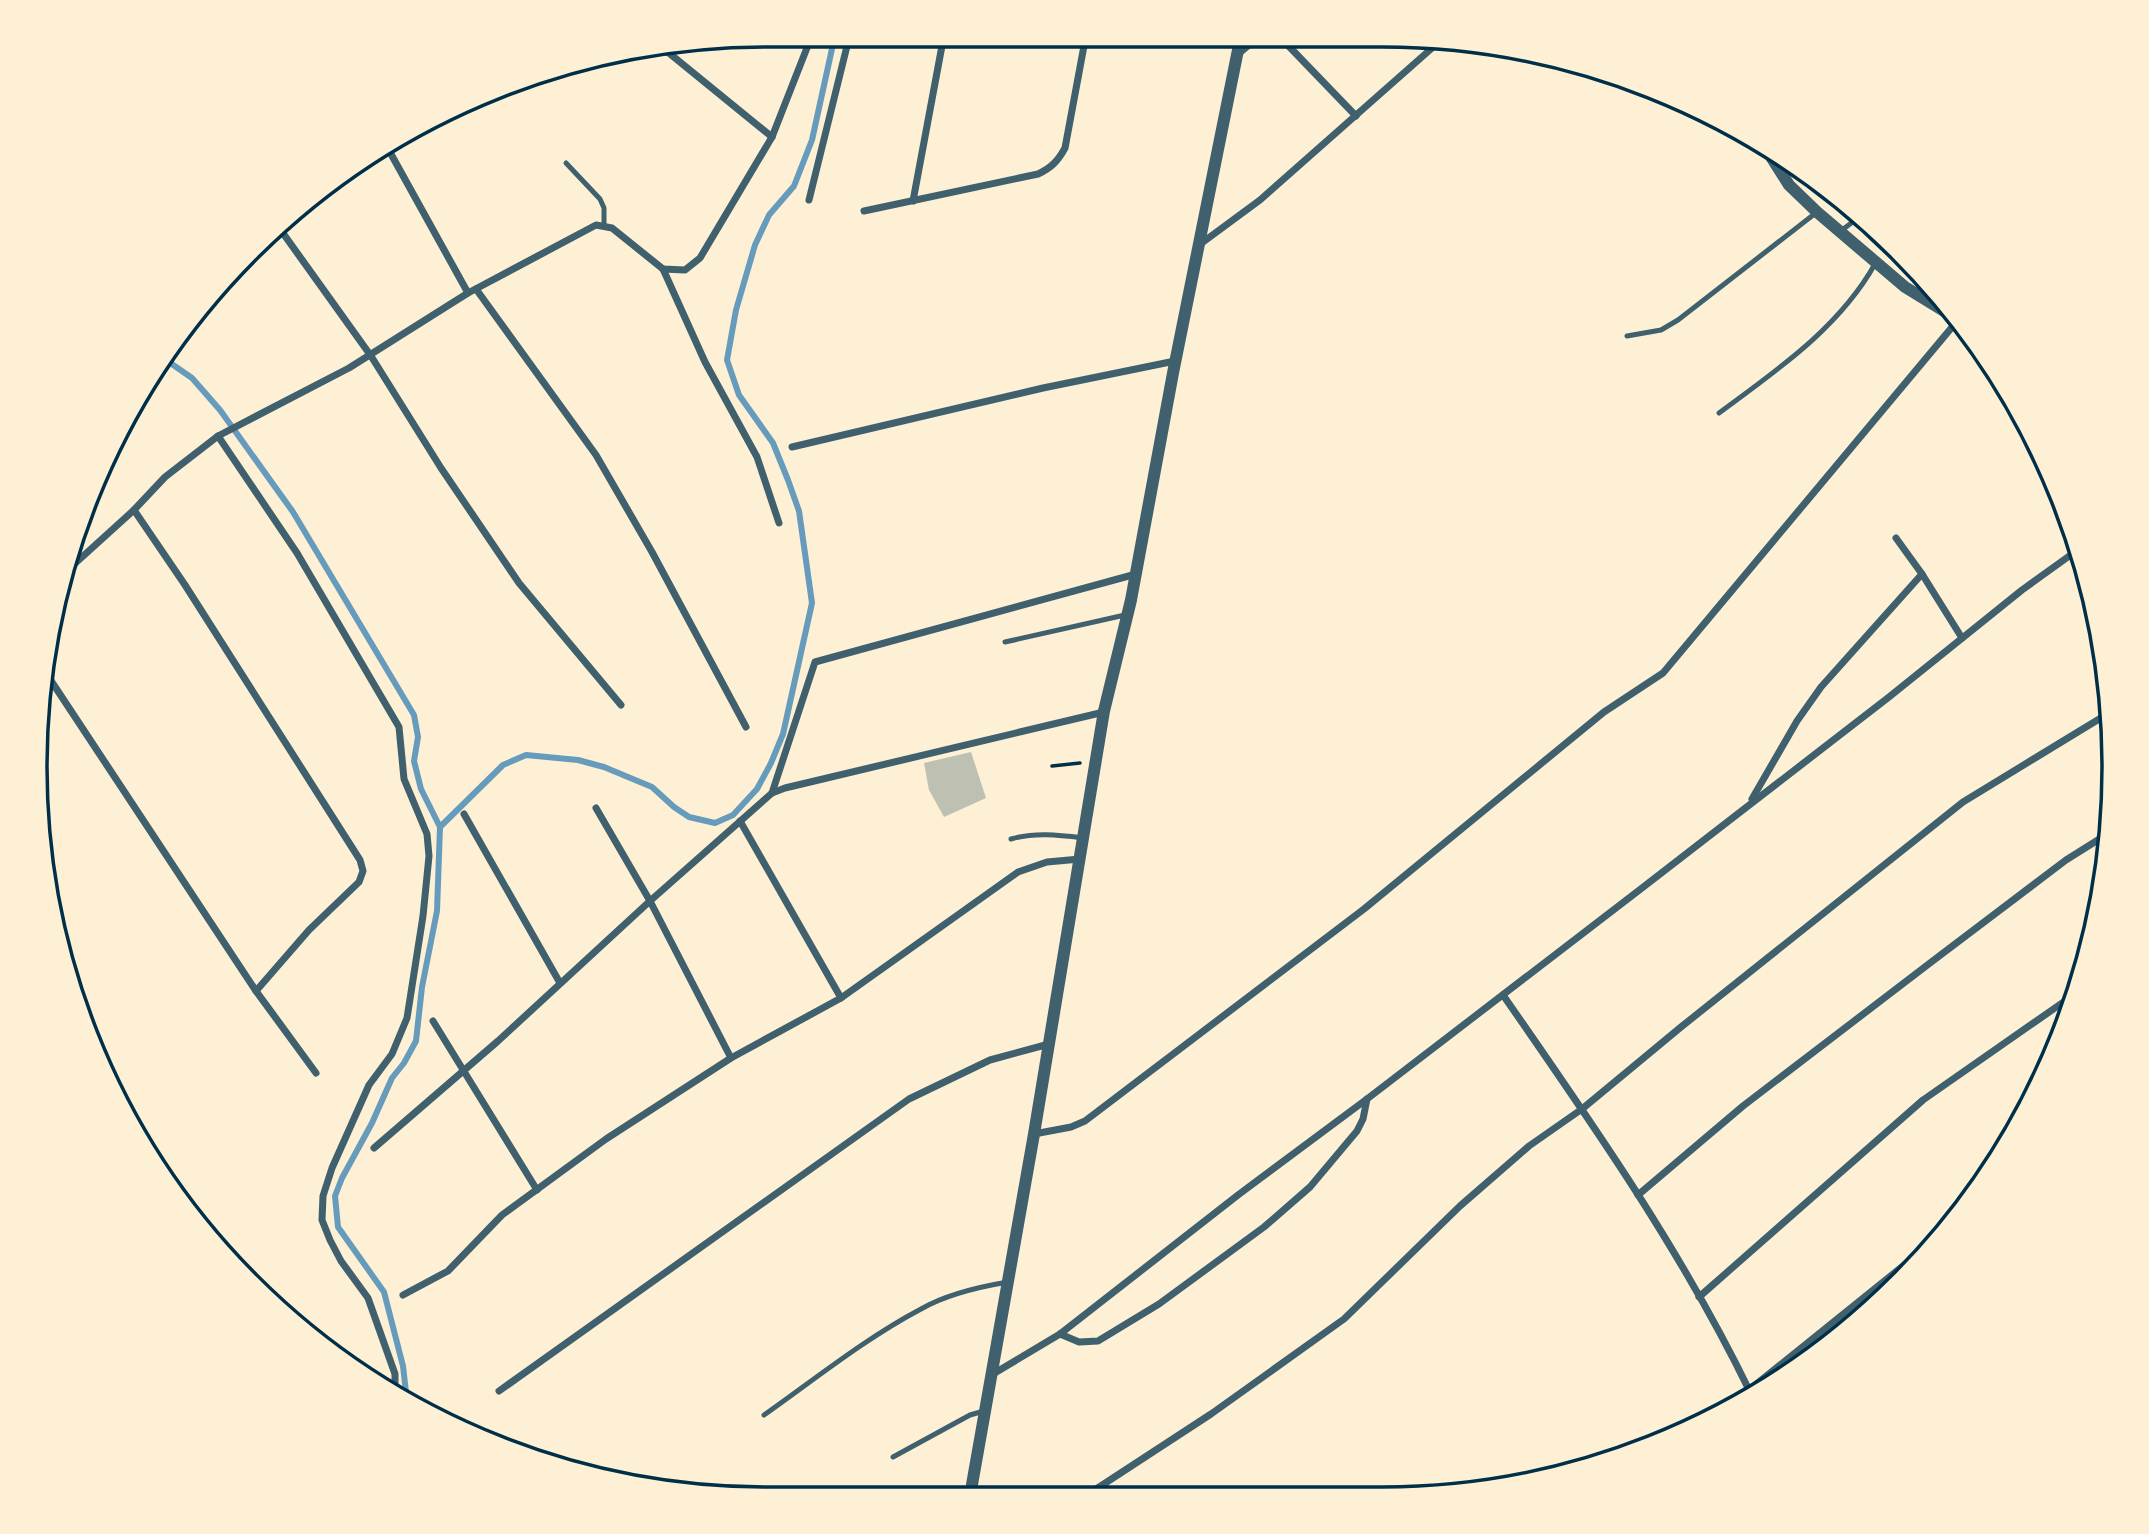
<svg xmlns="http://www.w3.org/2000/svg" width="2149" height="1534" viewBox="0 0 2149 1534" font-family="'IBM Plex Serif',serif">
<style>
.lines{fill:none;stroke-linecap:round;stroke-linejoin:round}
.stream{stroke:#669bbc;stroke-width:6}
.building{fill:#bec0b2}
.path{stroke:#003049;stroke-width:3.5}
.service{stroke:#3f606c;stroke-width:5}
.minor{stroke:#3f606c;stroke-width:7}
.tertiary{stroke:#3f606c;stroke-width:12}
.rim{fill:none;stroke:#003049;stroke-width:3.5}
</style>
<rect width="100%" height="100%" fill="#fdf0d5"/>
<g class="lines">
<g class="stream">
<path d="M166 360 192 378 220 410 293 512 414 715 418 737 414 761 421 789 440 827"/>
<path d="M407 1401 403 1366 384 1292 338 1227 335 1196 342 1178 372 1123 392 1078 404 1063 416 1041 422 987 437 911 440 827 503 765 526 755 578 760 604 767 652 787 674 807 689 817 715 823 733 815 757 789 771 763 783 734 812 603 799 511 788 480 773 443 739 395 727 360 736 310 755 245 769 215 794 186 812 140 835 35"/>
</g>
</g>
<path class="building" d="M971 752 986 798 944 817 929 790 924 763Z"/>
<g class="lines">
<path class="path" d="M1052 766 1080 763"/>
<g class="service">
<path d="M566 163 600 199 604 208V226"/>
<path d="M1842 230 1862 215"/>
<path d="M1627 336 1661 330 1678 320 1817 212"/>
<path d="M1719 413C1777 370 1839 328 1875 264"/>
<path d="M1005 642 1125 615"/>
<path d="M1011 839C1035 832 1059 835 1084 838"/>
<path d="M764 1415C815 1379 866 1338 921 1309 947 1294 978 1287 1008 1282"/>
<path d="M893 1457 970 1415 984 1411"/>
</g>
<g class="minor">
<path d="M1278 35 1356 116"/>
<path d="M664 49 772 137"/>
<path d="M1238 54 1261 35"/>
<path d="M386 145 468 293"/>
<path d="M809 200 848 42 854 35"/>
<path d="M913 201 944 35"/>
<path d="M864 211 1038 174C1051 168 1058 161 1065 148L1086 35"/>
<path d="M280 229 371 356 441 468 519 583 621 705"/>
<path d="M1199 245 1260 200 1440 41"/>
<path d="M663 269 705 362 757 457 779 523"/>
<path d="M476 289 596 455 652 552 746 727"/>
<path d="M218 436 297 553 399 727 404 779 427 834 429 856 423 916 407 1018 392 1054 369 1085 332 1168 323 1196 322 1220 330 1240 341 1261 368 1298 395 1374V1394"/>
<path d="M792 447 1043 388 1175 361"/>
<path d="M134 510 185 585 360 860 363 871 359 882 309 930 256 991"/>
<path d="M1896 538 1922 574 1962 638"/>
<path d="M60 577 134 510 165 477 218 436 349 368 468 293 596 225 612 228 663 269 685 270 700 258 772 137 812 35"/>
<path d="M42 667 256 991 316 1073"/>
<path d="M772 793 815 662 1136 574"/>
<path d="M1752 799 1797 721 1821 687 1922 574"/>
<path d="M596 808 650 901 731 1058"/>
<path d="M464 814 560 983"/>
<path d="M740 821 841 998"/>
<path d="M1503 995C1592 1123 1683 1253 1751 1394"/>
<path d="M433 1021 537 1190"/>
<path d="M94 1054 152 1152 223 1255"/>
<path d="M1034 1134 1071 1127 1085 1121 1364 909 1604 712 1663 673 1958 320"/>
<path d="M374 1148 498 1041 650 901 772 793 785 788 1104 712"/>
<path d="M1638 1195 1743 1106 1930 963 2066 860 2109 833"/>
<path d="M403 1295 448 1271 502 1215 606 1139 731 1058 841 998 1018 872 1047 862 1080 859"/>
<path d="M1699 1297 1923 1100 2075 994"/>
<path d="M1060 1334 1079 1342 1098 1341 1159 1304 1264 1227 1310 1187 1357 1131 1363 1119 1367 1099"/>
<path d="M993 1374 1060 1334 1238 1195 1367 1099 1642 888 1889 697 2022 590 2079 549"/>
<path d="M499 1391 909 1099 990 1060 1049 1044"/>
<path d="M1690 1430 1710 1412 1749 1390 1944 1233"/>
<path d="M1087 1495 1211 1414 1344 1319 1460 1206 1529 1146 1582 1109 1681 1027 1963 802 2109 713"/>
</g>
<g class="tertiary">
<path d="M1763 144 1789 185 1817 212 1905 287 1957 319"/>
<path d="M970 1496 1034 1134 1104 711 1131 600 1173 373 1241 35"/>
</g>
</g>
<path d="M0 0H2149V1534H0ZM767 47H1382A720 720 0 0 1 2102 767V767A720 720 0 0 1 1382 1487H767A720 720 0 0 1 47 767V767A720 720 0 0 1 767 47Z" fill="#fdf0d5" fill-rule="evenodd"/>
<path class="rim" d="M767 47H1382A720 720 0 0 1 2102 767V767A720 720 0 0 1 1382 1487H767A720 720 0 0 1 47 767V767A720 720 0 0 1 767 47Z"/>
</svg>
